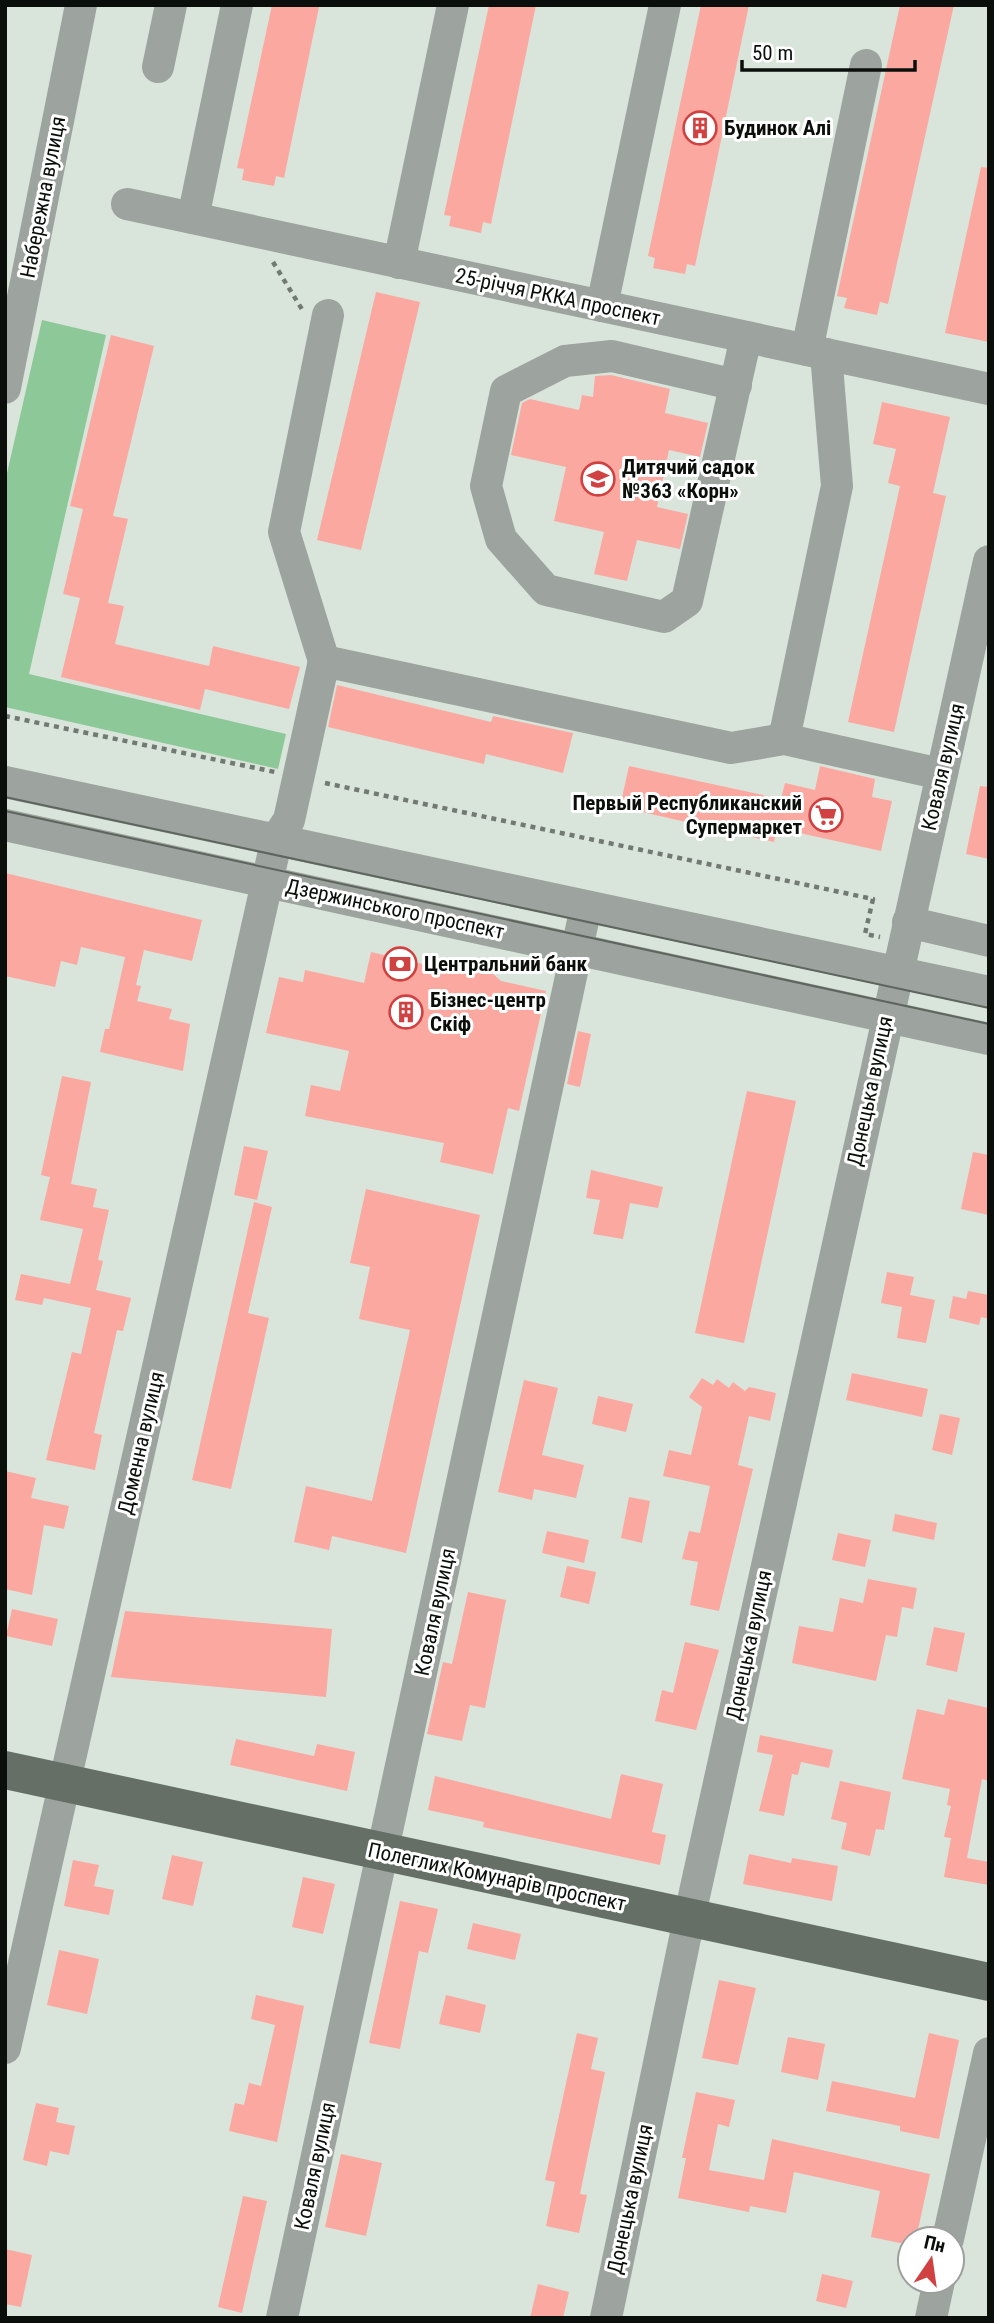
<svg xmlns="http://www.w3.org/2000/svg" width="994" height="2323" viewBox="0 0 994 2323" font-family="'Roboto Condensed',sans-serif">
<style>
.green{fill:#8dc898}
.building{fill:#fba8a1}
.lines{fill:none;stroke-linecap:round;stroke-linejoin:round}
.path{stroke:#717972;stroke-width:4.5;stroke-dasharray:5 5;stroke-linecap:butt}
.minor{stroke:#9da39e;stroke-width:32}
.major{stroke:#656f66;stroke-width:38}
.tram{stroke:#5e655f;stroke-width:2}
.labels{text-anchor:middle;dominant-baseline:central;stroke-width:6;stroke-linejoin:round;paint-order:stroke}
.poi-label{font-size:21px;font-weight:bold;fill:#0b0f0c;stroke:#fff;text-anchor:start}
.street-label{font-size:21px;fill:#0b0f0c;stroke:#fff}
</style>
<rect width="100%" height="100%" fill="#d9e5da"/>
<path class="green" d="M42 320 106 335 29 674 286 734 278 769 5 707V482Z"/>
<g class="building">
<path d="M272 5 319 7 284 178 276 176 274 186 242 180 244 169 237 168Z"/>
<path d="M489 5H536L491 224 483 222 481 233 449 226 451 216 444 215Z"/>
<path d="M701 5H749L695 266 687 264 685 274 653 268 655 258 648 256Z"/>
<path d="M900 5H954L888 304 880 302 877 315 844 308 847 298 837 296Z"/>
<path d="M981 167 989 168V342L945 333Z"/>
<path d="M376 292 420 302 361 550 317 540Z"/>
<path d="M111 335 154 346 113 516 128 519 108 603 124 606 115 644 209 666 213 646 300 667 289 709 205 689 200 710 61 677 80 598 63 594 83 509 70 506Z"/>
<path d="M611 375 670 389 665 413 708 423 700 457 669 450 657 507 688 514 680 549 637 540 627 581 594 574 604 532 554 521 566 467 511 455 522 403 530 399 579 410 582 395 593 397 595 376Z"/>
<path d="M882 402 950 417 933 493 946 496 894 732 848 722 900 486 888 483 896 449 873 444Z"/>
<path d="M337 685 491 722 493 716 573 733 563 773 486 754 484 764 328 727Z"/>
<path d="M629 766 781 799 785 783 815 790 820 766 875 779 872 797 892 801 881 851 777 828 774 842 620 807Z"/>
<path d="M980 786 989 787V859L966 854Z"/>
<path d="M5 873 202 920 192 961 144 950 136 985 141 986 137 1001 172 1009 169 1019 190 1024 183 1071 100 1052 105 1029H109L125 957 81 947 77 965 61 961 55 987 5 976Z"/>
<path d="M371 952 461 973 484 966 501 981 546 991 519 1111 508 1108 493 1174 440 1162 444 1143 305 1116 311 1085 340 1091 349 1051 266 1033 279 977 303 982 305 970 364 983Z"/>
<path d="M578 1031 591 1034 580 1087 567 1084Z"/>
<path d="M62 1076 91 1082 71 1184 97 1189 93 1207 109 1210 98 1260 103 1261 96 1290 131 1298 123 1331 117 1330 94 1433 102 1435 95 1470 46 1460 72 1352 81 1354 91 1308 44 1298 42 1305 15 1300 21 1274 70 1284 83 1229 40 1220 50 1177 41 1175Z"/>
<path d="M747 1091 796 1101 744 1343 695 1333Z"/>
<path d="M244 1146 268 1151 257 1200 234 1195Z"/>
<path d="M973 1152 989 1155V1215L961 1209Z"/>
<path d="M591 1170 663 1187 658 1208 630 1203 623 1239 593 1234 600 1200 586 1198Z"/>
<path d="M366 1189 480 1215 406 1553 332 1536 329 1550 294 1542 306 1486 372 1501 410 1330 359 1319 370 1267 350 1263Z"/>
<path d="M254 1202 272 1207 248 1313 269 1318 231 1489 192 1480Z"/>
<path d="M887 1272 914 1277 910 1295 935 1300 926 1343 897 1338 902 1307 881 1303Z"/>
<path d="M968 1291 989 1295V1319L981 1317 979 1325 949 1318 953 1296 966 1299Z"/>
<path d="M852 1373 928 1389 922 1417 846 1400Z"/>
<path d="M702 1378 713 1385 717 1379 729 1388 733 1382 745 1391 749 1387 776 1393 770 1421 749 1416 738 1465 753 1469 719 1611 690 1605 698 1562 682 1559 689 1531 700 1533 710 1486 663 1476 669 1450 691 1455 702 1407 689 1397Z"/>
<path d="M524 1380 558 1388 542 1455 584 1465 576 1498 534 1489 532 1500 498 1492Z"/>
<path d="M598 1396 633 1404 626 1432 592 1424Z"/>
<path d="M940 1414 960 1418 952 1455 932 1450Z"/>
<path d="M5 1471 36 1478 31 1498 69 1506 64 1529 44 1525 32 1595 5 1589Z"/>
<path d="M629 1497 650 1501 642 1543 621 1538Z"/>
<path d="M895 1514 937 1523 934 1540 892 1531Z"/>
<path d="M547 1531 589 1540 584 1563 542 1553Z"/>
<path d="M838 1533 871 1540 865 1567 832 1560Z"/>
<path d="M567 1566 596 1572 589 1604 560 1597Z"/>
<path d="M868 1579 917 1588 913 1609 902 1607 897 1637 886 1635 876 1681 792 1663 799 1626 833 1632 840 1598 863 1603Z"/>
<path d="M468 1592 506 1600 485 1708 470 1705 462 1741 427 1734 443 1662 452 1664Z"/>
<path d="M12 1609 58 1619 52 1646 6 1636Z"/>
<path d="M125 1611 332 1629 326 1697 111 1677Z"/>
<path d="M934 1627 965 1633 957 1672 926 1665Z"/>
<path d="M685 1642 719 1650 696 1730 655 1721 662 1690 673 1693Z"/>
<path d="M948 1699 989 1708V1781L982 1779 967 1858 989 1862V1885L944 1877 951 1838 944 1837 951 1806 947 1805 950 1789 902 1779 917 1709 944 1715Z"/>
<path d="M760 1735 833 1750 829 1768 801 1762 798 1775 792 1774 784 1816 759 1811 773 1755 757 1752Z"/>
<path d="M236 1739 314 1756 317 1744 355 1752 347 1791 230 1765Z"/>
<path d="M621 1774 663 1784 652 1832 666 1835 660 1865 483 1827 484 1822 428 1810 435 1776 611 1819Z"/>
<path d="M840 1781 891 1792 884 1830 876 1829 870 1856 841 1849 847 1823 831 1819Z"/>
<path d="M749 1854 791 1863 792 1858 838 1866 832 1901 743 1884Z"/>
<path d="M172 1855 203 1862 193 1906 162 1899Z"/>
<path d="M73 1860 99 1865 94 1886 114 1890 109 1915 64 1906Z"/>
<path d="M303 1877 335 1884 323 1934 292 1927Z"/>
<path d="M400 1901 438 1909 428 1953 419 1951 400 2049 369 2043Z"/>
<path d="M473 1923 521 1934 515 1960 467 1949Z"/>
<path d="M59 1950 99 1959 87 2014 47 2005Z"/>
<path d="M719 1980 756 1988 738 2065 702 2058Z"/>
<path d="M256 1995 304 2006 277 2142 229 2131 235 2103 244 2105 249 2083 261 2086 275 2025 251 2019Z"/>
<path d="M446 1995 486 2005 480 2033 439 2024Z"/>
<path d="M577 2033 598 2038 591 2069 605 2072 580 2194 587 2195 579 2233 546 2226 555 2182 545 2180Z"/>
<path d="M929 2033 959 2040 939 2139 900 2131V2126L826 2111 832 2081 915 2098Z"/>
<path d="M788 2037 825 2044 818 2080 781 2072Z"/>
<path d="M696 2092 735 2100 729 2127 718 2124 709 2170 764 2180 772 2139 930 2174 916 2239H910V2245L871 2237 880 2191 794 2172 786 2213 750 2206 749 2212 678 2198 686 2158H682Z"/>
<path d="M36 2103 59 2108 56 2122 75 2126 69 2155 50 2151 47 2166 23 2160Z"/>
<path d="M341 2154 382 2163 366 2236 325 2227Z"/>
<path d="M243 2196 267 2201 242 2313 218 2307Z"/>
<path d="M5 2249 32 2255 21 2307 5 2304Z"/>
<path d="M822 2274 853 2281 846 2308 816 2301Z"/>
<path d="M538 2284 569 2292 563 2318H530Z"/>
</g>
<g class="lines">
<g class="path">
<path d="M273 262 303 311"/>
<path d="M5 716 275 772"/>
<path d="M325 783 873 899 865 934 880 937"/>
</g>
<g class="minor">
<path d="M158 67 171 5"/>
<path d="M127 204 989 389"/>
<path d="M193 218 237 5"/>
<path d="M399 263 453 5"/>
<path d="M602 306 665 5"/>
<path d="M807 350 866 65"/>
<path d="M736 385 612 356 565 361 506 391 486 486 501 539 546 590 664 617 687 601 746 337"/>
<path d="M5 388 81 5"/>
<path d="M324 661 284 532 328 315"/>
<path d="M784 739 837 486 826 354"/>
<path d="M5 782 989 992"/>
<path d="M5 825 989 1039"/>
<path d="M908 922 989 941"/>
<path d="M5 2048 277 838 289 820 324 661 731 748 784 739 941 774"/>
<path d="M948 2239 989 2053"/>
<path d="M282 2318 586 907"/>
<path d="M606 2318 689 1919 989 561"/>
<path d="M931 2318 939 2281"/>
</g>
<path class="major" d="M5 1770 989 1982"/>
<g class="tram">
<path d="M5 797 989 1008"/>
<path d="M5 811 989 1024"/>
</g>
</g>
<defs>
<symbol id="building-ring" viewBox="-11 -11 22 22"><circle r="9.5" fill="#fff" stroke="#d04141" stroke-width="1.5"/><path d="M-4-6H4V6H1V3H-1V6H-4ZM-2.5-4.3h1.7v1.8h-1.7ZM.8-4.3h1.7v1.8H.8ZM-2.5-1h1.7V.8h-1.7ZM.8-1h1.7V.8H.8Z" fill="#d04141"/></symbol>
<symbol id="school-ring" viewBox="-11 -11 22 22"><circle r="9.5" fill="#fff" stroke="#d04141" stroke-width="1.5"/><path d="M0-5L7-2L0 1L-7-2ZM-4 1L0 2.5L4 1V4Q0 6-4 4Z" fill="#d04141"/></symbol>
<symbol id="supermarket-ring" viewBox="-11 -11 22 22"><circle r="9.5" fill="#fff" stroke="#d04141" stroke-width="1.5"/><path d="M-6-5.5h2.5l.6 2H6L4.5 2H-2.5L-4.4-4H-6ZM-1.5 3.2a1.3 1.3 0 1 0 .1 0ZM3 3.2a1.3 1.3 0 1 0 .1 0Z" fill="#d04141"/></symbol>
<symbol id="bank-ring" viewBox="-11 -11 22 22"><circle r="9.5" fill="#fff" stroke="#d04141" stroke-width="1.5"/><path d="M-6-4H6V4H-6ZM0-2.3a2.3 2.3 0 1 0 0 4.6a2.3 2.3 0 1 0 0-4.6Z" fill="#d04141"/></symbol>
</defs>
<g fill-rule="evenodd">
<use href="#building-ring" x="681" y="109" width="38" height="38"/>
<use href="#school-ring" x="579" y="460" width="38" height="38"/>
<use href="#supermarket-ring" x="807" y="796" width="38" height="38"/>
<use href="#bank-ring" x="381" y="945" width="38" height="38"/>
<use href="#building-ring" x="387" y="993" width="38" height="38"/>
</g>
<g class="labels">
<g class="poi-label">
<text x="724" y="128">Будинок Алі</text>
<text x="622" y="467">Дитячий садок<tspan x="622" dy="24">№363 «Корн»</tspan></text>
<text x="802" y="803" text-anchor="end">Первый Республиканский<tspan x="802" dy="24">Супермаркет</tspan></text>
<text x="424" y="964">Центральний банк</text>
<text x="430" y="1000">Бізнес-центр<tspan x="430" dy="24">Скіф</tspan></text>
</g>
<g class="street-label">
<text transform="translate(43 197) rotate(-79)">Набережна вулиця</text>
<text transform="translate(558 297) rotate(12)">25-річчя РККА проспект</text>
<text transform="translate(943 767) rotate(-77)">Коваля вулиця</text>
<text transform="translate(395 909) rotate(12)">Дзержинського проспект</text>
<text transform="translate(870 1091) rotate(-78)">Донецька вулиця</text>
<text transform="translate(141 1443) rotate(-77)">Доменна вулиця</text>
<text transform="translate(435 1612) rotate(-78)">Коваля вулиця</text>
<text transform="translate(749 1645) rotate(-78)">Донецька вулиця</text>
<text transform="translate(497 1877) rotate(12)">Полеглих Комунарів проспект</text>
<text transform="translate(315 2166) rotate(-78)">Коваля вулиця</text>
<text transform="translate(630 2199) rotate(-78)">Донецька вулиця</text>
</g>
</g>
<rect width="994" height="2323" fill="none" stroke="#0b0f0c" stroke-width="14"/>
<g transform="translate(931 2260) rotate(13)"><circle r="33" fill="#ffffff" stroke="#9d9f9e" stroke-width="2"/>
<path d="M0-5L12 26L0 18L-12 26Z" fill="#d04141"/>
<text y="-10" font-size="19" font-weight="bold" text-anchor="middle" fill="#0b0f0c">Пн</text>
</g>
<path d="M742 60v10h173v-10" fill="none" stroke="#0b0f0c" stroke-width="3.5"/>
<text x="752" y="60" font-size="21" fill="#0b0f0c" stroke="#ffffff" stroke-width="5" paint-order="stroke">50 m</text>
</svg>
